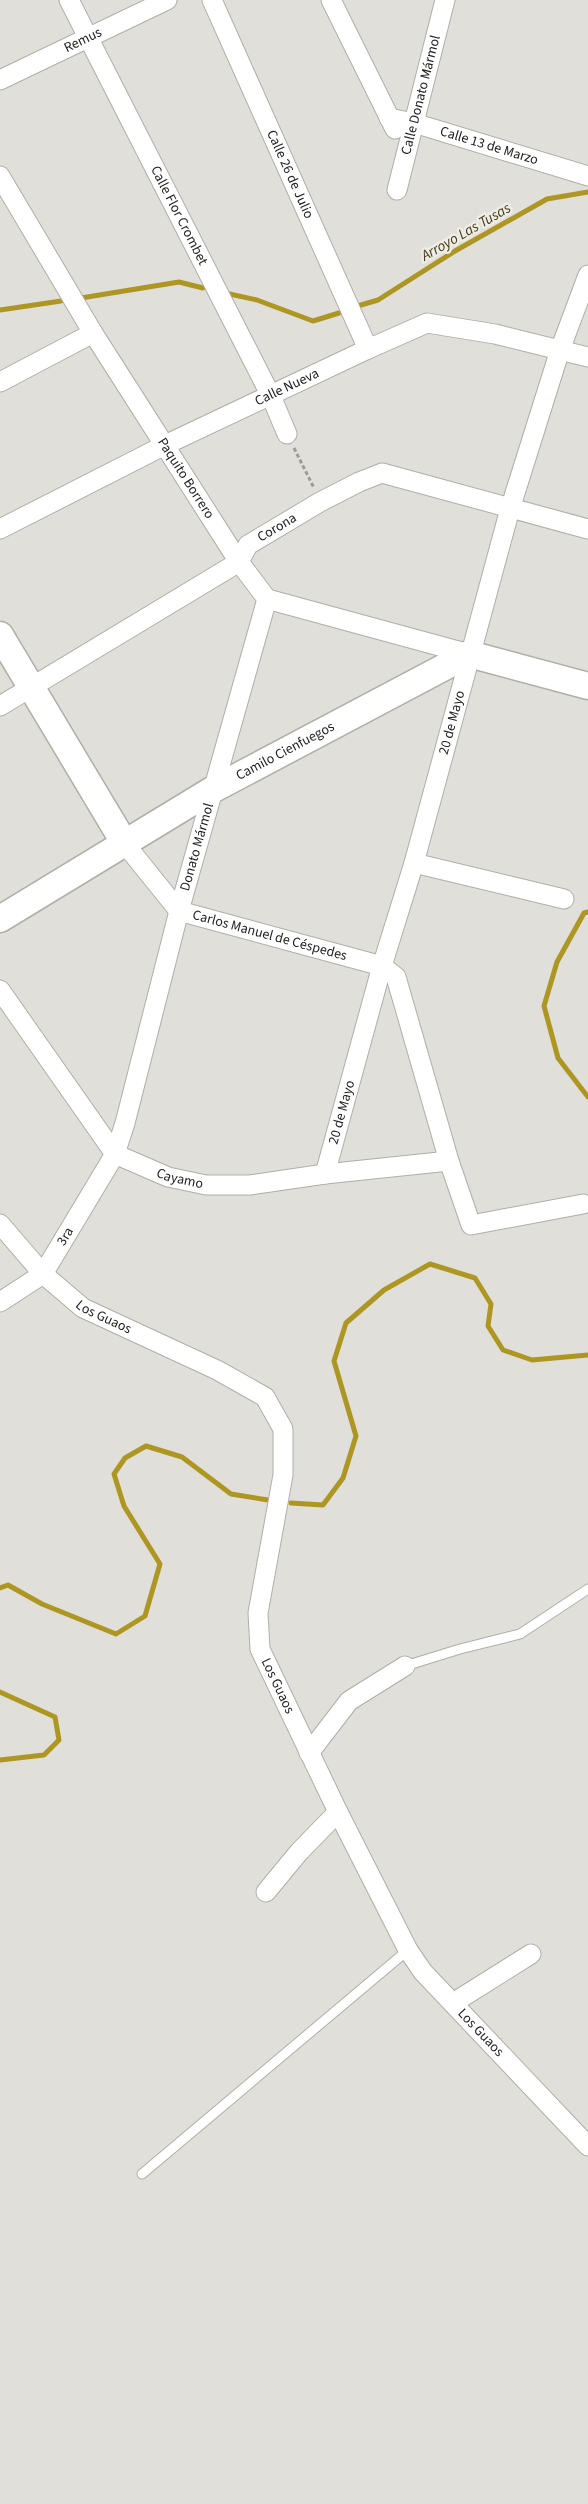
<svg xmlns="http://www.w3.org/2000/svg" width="588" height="2504" viewBox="0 0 588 2504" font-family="'Source Sans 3',sans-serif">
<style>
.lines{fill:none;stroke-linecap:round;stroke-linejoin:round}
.stream{stroke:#ae9623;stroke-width:5}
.lane-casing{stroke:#afaea8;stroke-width:11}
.street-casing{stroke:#afaea8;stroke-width:21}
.secondary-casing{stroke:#afaea8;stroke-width:29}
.path{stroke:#9c9c97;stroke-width:3;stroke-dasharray:4 2.5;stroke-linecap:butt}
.lane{stroke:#fff;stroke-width:9}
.street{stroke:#fff;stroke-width:19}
.secondary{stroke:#fff;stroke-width:26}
.labels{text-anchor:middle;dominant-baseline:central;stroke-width:5;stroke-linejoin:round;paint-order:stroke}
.street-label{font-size:14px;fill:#222220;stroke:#edece6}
.water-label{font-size:15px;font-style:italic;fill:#453b0e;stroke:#edece6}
</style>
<rect width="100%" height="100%" fill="#e0dfd9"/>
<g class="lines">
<g class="stream">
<path d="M225 293 257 300 313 321 339 313"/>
<path d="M81 298 179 282 203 288"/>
<path d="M361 305 378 300 455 251 547 199 588 192"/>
<path d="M0 310 61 301"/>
<path d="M588 912 584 913 557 962 544 1006 558 1058 588 1097"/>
<path d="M291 1503 323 1505 343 1478 356 1436 334 1361 346 1323 384 1290 430 1264 475 1278 491 1304 488 1326 503 1350 532 1360 588 1355"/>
<path d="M0 1588 8 1585 42 1604 116 1634 145 1616 160 1564 124 1506 114 1474 125 1458 146 1446 182 1457 231 1494 268 1500"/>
<path d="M0 1692 55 1717 59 1740 44 1755 0 1760"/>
</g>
<defs>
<g id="lane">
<path d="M405 1666 460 1649 520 1634 588 1589"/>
<path d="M142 2174 408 1950"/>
</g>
<g id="street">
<path id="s1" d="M69 0 271 396 287 434"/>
<path id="s2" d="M212 0 368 349"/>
<path d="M331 0 395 129"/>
<path id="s3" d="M0 80 167 0"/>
<path id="s4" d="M389 118 414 123 588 176"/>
<path id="s5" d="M0 176 93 333 239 562 267 599 469 654"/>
<path id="s6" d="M397 190 445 0"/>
<path d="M0 382 93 333"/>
<path id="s7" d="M0 529 165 445 368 349 427 323 495 334 588 357"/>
<path id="s8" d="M0 706 239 562 248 545 320 502 359 482 382 473 588 529"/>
<path id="s9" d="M125 844 179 911 382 966 396 977 449 1161 471 1225 583 1204"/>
<path d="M414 863 564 899"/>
<path id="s10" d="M0 990 115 1154 168 1177 206 1185H250L325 1174 449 1161"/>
<path id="s11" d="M325 1174 382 966 414 863 510 509 560 350 588 275"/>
<path id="s12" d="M0 1224 43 1274 83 1308 217 1370 265 1397 283 1429V1475L258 1613 260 1649 338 1812 408 1950 423 1972 588 2146"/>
<path id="s13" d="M0 1302 43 1274 115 1154 125 1123 179 911 267 599"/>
<path d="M309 1753 349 1701 405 1666"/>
<path d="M266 1892 299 1852 338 1812"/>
<path d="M453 2003 531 1954"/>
</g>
<g id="secondary">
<path d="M0 635 125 844"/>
<path id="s14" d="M0 919 212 790 469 654 588 686"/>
</g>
</defs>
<use href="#lane" class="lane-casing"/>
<use href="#street" class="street-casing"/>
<use href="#secondary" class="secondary-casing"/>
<path class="path" d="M294 448 314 488"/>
<use href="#lane" class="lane"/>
<use href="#street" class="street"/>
<use href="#secondary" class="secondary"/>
</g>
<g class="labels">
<g class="street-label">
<text stroke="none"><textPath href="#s3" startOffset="92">Remus</textPath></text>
<text stroke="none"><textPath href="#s6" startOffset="98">Calle Donato Mármol</textPath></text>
<text stroke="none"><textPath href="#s4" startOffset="104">Calle 13 de Marzo</textPath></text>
<text stroke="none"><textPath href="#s2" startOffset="191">Calle 26 de Julio</textPath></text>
<text stroke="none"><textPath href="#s1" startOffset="242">Calle Flor Crombet</textPath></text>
<text stroke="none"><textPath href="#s7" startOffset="320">Calle Nueva</textPath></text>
<text stroke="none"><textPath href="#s5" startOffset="355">Paquito Borrero</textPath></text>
<text stroke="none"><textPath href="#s8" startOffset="332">Corona</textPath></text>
<text stroke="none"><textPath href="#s11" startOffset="469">20 de Mayo</textPath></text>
<text stroke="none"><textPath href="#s14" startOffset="331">Camilo Cienfuegos</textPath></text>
<text stroke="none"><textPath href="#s13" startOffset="509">Donato Mármol</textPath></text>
<text stroke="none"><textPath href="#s9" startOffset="180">Carlos Manuel de Céspedes</textPath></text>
<text stroke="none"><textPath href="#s11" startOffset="64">20 de Mayo</textPath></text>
<text stroke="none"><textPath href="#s10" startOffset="270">Cayamo</textPath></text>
<text stroke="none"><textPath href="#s13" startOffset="95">3ra</textPath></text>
<text stroke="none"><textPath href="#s12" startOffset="141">Los Guaos</textPath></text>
<text stroke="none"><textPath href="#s12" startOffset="621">Los Guaos</textPath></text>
<text stroke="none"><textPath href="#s12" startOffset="1026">Los Guaos</textPath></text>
</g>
<g class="water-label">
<text transform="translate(466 232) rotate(-30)">Arroyo Las Tusas</text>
</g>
</g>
</svg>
